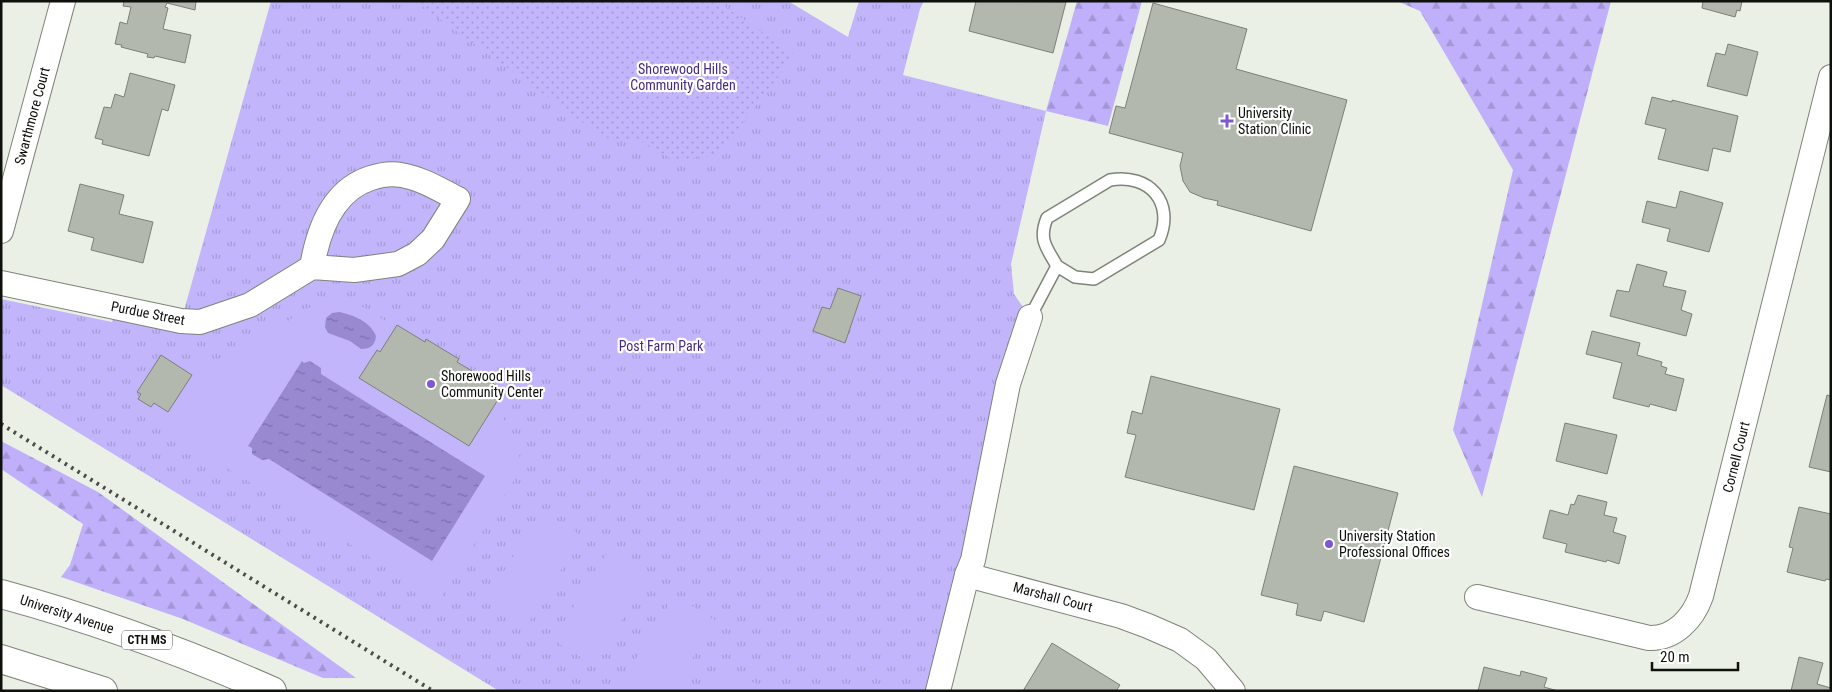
<svg xmlns="http://www.w3.org/2000/svg" width="1832" height="692" viewBox="0 0 1832 692" font-family="'Roboto Condensed',sans-serif">
<style>
.grass{fill:url(#grass-tufts)}
.forest{fill:url(#forest-firs)}
.garden{fill:url(#garden-dots)}
.pitch{fill:#c3b5fc}
.water{fill:url(#water-ripples)}
.building{fill:#b2b8ae;stroke:#7b8177}
.lines{fill:none;stroke-linecap:round;stroke-linejoin:round}
.service-casing{stroke:#7e847a;stroke-width:14}
.minor-casing{stroke:#7e847a;stroke-width:26}
.primary-casing{stroke:#7e847a;stroke-width:30}
.service{stroke:#fff;stroke-width:11}
.minor{stroke:#fff;stroke-width:24}
.primary{stroke:#fff;stroke-width:28}
.rail{stroke:#484c46;stroke-width:4;stroke-dasharray:2.5 5;stroke-linecap:butt}
.poi-dot{fill:#7c58d2;stroke:#fff;stroke-width:2}
.labels{text-anchor:middle;dominant-baseline:central;stroke-width:4.5;stroke-linejoin:round;paint-order:stroke}
.shield{fill:#fff;stroke:#565855;stroke-width:1}
.shield-label{font-size:12px;font-weight:bold;fill:#0e100c}
.park-label{font-size:14px;fill:#462b80;stroke:#fff}
.poi-label{font-size:14px;fill:#0e100c;stroke:#fff;text-anchor:start}
.street-label{font-size:14px;fill:#0e100c;stroke:#fff}
</style>
<defs>
<pattern id="grass-tufts" width="24" height="20" patternUnits="userSpaceOnUse" patternTransform="scale(1.25)"><rect width="24" height="20" fill="#c3b5fc"/><path d="M3 7l-1-3M5 7V3M7 7l1-3M15 17l-1-3M17 17v-4M19 17l1-3" fill="none" stroke="#a69bd7"/></pattern>
<pattern id="forest-firs" width="22" height="20" patternUnits="userSpaceOnUse" patternTransform="scale(1.25)"><rect width="22" height="20" fill="#c0b0fb"/><path d="M5 1l3.5 6h-7zM16 11l3.5 6h-7z" fill="#a496d6"/></pattern>
<pattern id="garden-dots" width="8" height="8" patternUnits="userSpaceOnUse" patternTransform="scale(1.25)"><rect width="8" height="8" fill="#c3b5fc"/><path d="M2 2h.1M6 6h.1" fill="none" stroke="#a69bd7" stroke-width="1.8" stroke-linecap="round"/></pattern>
<pattern id="water-ripples" width="26" height="14" patternUnits="userSpaceOnUse" patternTransform="scale(1.25)"><rect width="26" height="14" fill="#9989d1"/><path d="M2 4q2-2 4 0t4 0M15 11q2-2 4 0t4 0" fill="none" stroke="#7b6fa8"/></pattern>
</defs>
<rect width="100%" height="100%" fill="#eaf0e5"/>
<path class="grass" d="M271 1H788L848 37 859 1H924L920 9 903 75 1046 111 1011 264 1014 294 1030 317 938 691H499L1 385V299L112 322 117 308 181 321Z"/>
<g class="forest">
<path d="M1077 1H1142L1108 126 1046 111Z"/>
<path d="M1397 1H1611L1482 497 1453 430 1513 170 1420 11Z"/>
<path d="M1 441 98 492 356 678H323L183 619 61 577 70 565 83 524 1 469Z"/>
</g>
<path class="garden" d="M415 1H717L795 55 717 156 673 160 645 143 632 139 613 140 600 135Z"/>
<g class="pitch">
<path d="M337 291 395 327 380 352 377 350 360 378 493 407 503 417 523 465 440 600 133 410 138 399 151 407 154 403 168 411 164 357 167 352 184 362 227 358Z"/>
<path d="M541 511 582 536 527 625 486 600Z"/>
<path d="M607 553 647 578 594 665 553 640Z"/>
<path d="M675 595 716 621 672 691H634L621 683Z"/>
<path d="M731 668 765 690V691H710L722 673Z"/>
</g>
<g class="water">
<path d="M339 312C353 315 370 321 376 336 375 345 371 349 361 349L350 341 328 333 325 327 326 318 332 313Z"/>
<path d="M302 361 304 363 310 361 321 368V374L485 476 432 561 269 459 262 460 252 454V448L248 446Z"/>
</g>
<g class="building">
<path d="M124 1H196L195 10 167 3 165 7 168 8 163 29 191 35 185 63 155 56 154 58 147 57 148 54 121 47 122 45 115 44 120 22 127 24 131 7 123 6Z"/>
<path d="M976 1 1066 2 1053 53 969 31Z"/>
<path d="M1701 1H1742L1740 11 1737 10 1735 17 1702 8 1703 2Z"/>
<path d="M1153 3 1247 29 1236 69 1347 100 1311 231 1217 205 1218 201 1204 198 1190 192 1183 181 1180 166 1183 153 1109 133 1116 106 1125 108Z"/>
<path d="M1728 44 1758 52 1747 96 1707 86 1716 53 1725 55Z"/>
<path d="M130 73 175 85 168 111 162 109 149 156 102 144 103 140 95 138 104 107 111 108 115 94 124 97Z"/>
<path d="M1652 97 1672 102V100L1738 116 1730 152 1713 148 1708 171 1658 159 1666 129 1645 124Z"/>
<path d="M80 184 124 195 119 214 153 222 143 263 91 250 94 238 68 231Z"/>
<path d="M1680 191 1723 203 1709 252 1667 241 1670 229 1642 222 1647 201 1676 208Z"/>
<path d="M1637 264 1667 272 1663 286 1686 291 1681 310 1692 314 1686 336 1610 316 1617 290 1629 292Z"/>
<path d="M838 288 861 296 845 343 813 331 822 307 830 309Z"/>
<path d="M397 325 425 342 426 339 444 350 459 359 457 362 504 390 469 446 359 378 377 350 380 352Z"/>
<path d="M1592 331 1640 343 1637 355 1662 362 1661 366 1667 368 1665 374 1684 379 1676 411 1650 404 1649 407 1613 398 1622 363 1586 354Z"/>
<path d="M161 355 192 375 168 412 154 403 151 407 138 399 141 394 137 392Z"/>
<path d="M1151 376 1280 409 1254 510 1125 477 1136 435 1127 433 1132 411 1142 414Z"/>
<path d="M1827 395 1831 396V472L1809 467Z"/>
<path d="M1565 423 1617 435 1607 474 1556 461Z"/>
<path d="M1294 466 1398 493 1364 622 1324 611 1321 621 1296 615 1298 604 1261 595Z"/>
<path d="M1578 495 1607 502 1604 515 1617 518 1613 532 1626 536 1619 564 1607 560 1606 562 1565 552 1567 544 1543 538 1550 510 1568 515 1571 504 1574 505Z"/>
<path d="M1799 507 1831 514V580L1826 579 1825 581 1787 572 1793 548 1789 547Z"/>
<path d="M1052 643 1120 685 1116 691H1023Z"/>
<path d="M1799 657 1823 663 1817 684 1831 688V691H1791Z"/>
<path d="M1484 667 1520 676 1521 671 1547 678 1544 687 1558 691H1478Z"/>
</g>
<g class="lines">
<defs>
<path id="service" d="M1030 317 1057 266C1047 248 1038 240 1047 218L1110 180C1150 173 1175 203 1159 240L1094 279 1075 277 1057 266"/>
<g id="minor">
<path d="M1 231 63 1"/>
<path d="M1 283 181 321 200 322 250 305 312 267 354 270 398 264 417 254 433 239 458 199C440 190 421 178 401 175 391 173 380 175 371 178 333 190 318 231 312 267"/>
<path d="M967 575 1121 616 1148 626 1180 640 1206 659 1233 691"/>
<path d="M1477 597 1649 638C1674 639 1693 619 1701 596L1831 77"/>
<path d="M938 691 967 575 973 560 1008 384 1030 317"/>
</g>
<g id="primary">
<path d="M1 594C93 619 184 652 272 691"/>
<path d="M1 659 103 691"/>
</g>
</defs>
<use href="#service" class="service-casing"/>
<use href="#minor" class="minor-casing"/>
<use href="#primary" class="primary-casing"/>
<use href="#service" class="service"/>
<use href="#minor" class="minor"/>
<use href="#primary" class="primary"/>
<path class="rail" d="M1 424 433 691"/>
</g>
<g class="poi-dot">
<path d="M1224.5 113.5h5v5h5v5h-5v5h-5v-5h-5v-5h5z"/>
<circle cx="431" cy="384" r="5"/>
<circle cx="1329" cy="544" r="5"/>
</g>
<g class="labels">
<rect class="shield" x="122" y="630.5" width="50" height="19" rx="4"/>
<g class="shield-label">
<text x="147" y="640">CTH MS</text>
</g>
<g class="park-label">
<text x="683" y="69">Shorewood Hills<tspan x="683" dy="16">Community Garden</tspan></text>
<text x="661" y="346">Post Farm Park</text>
</g>
<g class="poi-label">
<text x="1238" y="113">University<tspan x="1238" dy="16">Station Clinic</tspan></text>
<text x="441" y="376">Shorewood Hills<tspan x="441" dy="16">Community Center</tspan></text>
<text x="1339" y="536">University Station<tspan x="1339" dy="16">Professional Offices</tspan></text>
</g>
<g class="street-label">
<text transform="translate(32 116) rotate(-75)">Swarthmore Court</text>
<text transform="translate(148 313) rotate(11)">Purdue Street</text>
<text transform="translate(1736 457) rotate(-76)">Cornell Court</text>
<text transform="translate(1053 597) rotate(15)">Marshall Court</text>
<text transform="translate(67 614) rotate(18)">University Avenue</text>
</g>
</g>
<rect width="1832" height="692" fill="none" stroke="#0e100c" stroke-width="5"/>
<path d="M1652 662v8h86v-8" fill="none" stroke="#0e100c" stroke-width="2.5"/>
<text x="1660" y="662" font-size="15" fill="#0e100c" stroke="#ffffff" stroke-width="4" paint-order="stroke">20 m</text>
</svg>
